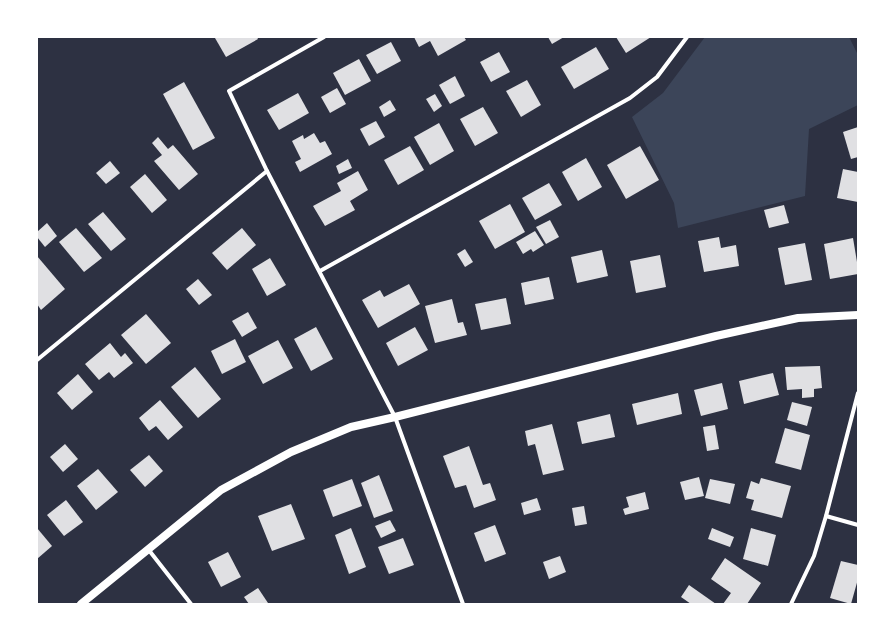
<svg xmlns="http://www.w3.org/2000/svg" width="895" height="641" viewBox="0 0 895 641" font-family="Helvetica,sans-serif">
<style>
.green{fill:#3c4559}
.building{fill:#e0e0e3}
.lines{fill:none;stroke-linecap:round;stroke-linejoin:round}
.minor{stroke:#fff;stroke-width:4}
.secondary{stroke:#fff;stroke-width:8}
</style>
<rect width="100%" height="100%" fill="#2d3142"/>
<path class="green" d="M705 37H849L858 55V105L809 129 805 196 678 228 674 203 632 117 663 93Z"/>
<g class="building">
<path d="M217 37H257L258 39 226 57 215 38Z"/>
<path d="M414 37H464L466 40 438 56 430 41 419 47Z"/>
<path d="M548 37H564L552 44Z"/>
<path d="M616 37H651L626 53Z"/>
<path d="M391 42 401 61 377 74 366 55Z"/>
<path d="M596 47 609 69 574 89 561 67Z"/>
<path d="M499 52 510 72 491 82 480 62Z"/>
<path d="M359 59 371 81 345 95 333 73Z"/>
<path d="M455 76 465 96 450 104 439 85Z"/>
<path d="M527 80 541 105 521 117 506 91Z"/>
<path d="M184 82 215 138 193 150 163 94Z"/>
<path d="M337 88 346 104 330 113 321 97Z"/>
<path d="M298 93 309 113 279 130 267 110Z"/>
<path d="M435 94 442 106 434 112 426 99Z"/>
<path d="M390 100 396 110 384 117 379 107Z"/>
<path d="M483 107 498 133 475 146 460 119Z"/>
<path d="M376 121 385 137 369 146 360 129Z"/>
<path d="M439 123 454 151 430 165 414 137Z"/>
<path d="M858 127V157L851 159 843 132Z"/>
<path d="M314 133 320 143 325 141 332 154 300 172 295 162 301 159 292 141 303 135 304 139Z"/>
<path d="M158 137 168 149 173 145 198 174 179 190 154 161 162 155 152 143Z"/>
<path d="M410 146 424 170 398 185 384 160Z"/>
<path d="M640 146 659 180 626 199 607 165Z"/>
<path d="M586 158 602 187 578 201 562 172Z"/>
<path d="M348 159 352 168 339 174 336 166Z"/>
<path d="M110 161 120 173 106 184 96 173Z"/>
<path d="M843 169 858 172V202L837 198Z"/>
<path d="M358 171 368 190 350 201 355 210 325 226 313 206 341 191 337 183Z"/>
<path d="M145 174 167 200 152 213 130 187Z"/>
<path d="M549 183 562 205 535 220 522 198Z"/>
<path d="M510 204 525 232 495 249 479 221Z"/>
<path d="M784 205 789 223 769 228 764 210Z"/>
<path d="M103 212 126 239 111 251 88 224Z"/>
<path d="M550 220 559 237 546 244 536 227Z"/>
<path d="M47 223 57 236 45 247 37 237V232Z"/>
<path d="M76 228 102 258 84 272 59 242Z"/>
<path d="M242 228 256 245 227 270 212 253Z"/>
<path d="M535 231 544 245 533 252 531 249 523 254 516 242Z"/>
<path d="M719 237 721 248 736 245 739 266 704 272 698 241Z"/>
<path d="M853 238 858 268V274L830 279 824 244Z"/>
<path d="M805 243 812 280 785 285 778 248Z"/>
<path d="M465 249 473 262 465 267 457 254Z"/>
<path d="M602 250 608 276 577 283 571 257Z"/>
<path d="M660 255 666 287 636 293 630 261Z"/>
<path d="M37 256 65 289 41 310 37 304Z"/>
<path d="M270 258 286 285 267 296 252 269Z"/>
<path d="M549 277 554 299 525 305 521 283Z"/>
<path d="M198 279 212 295 199 305 186 289Z"/>
<path d="M409 284 420 304 378 328 362 300 380 290 384 297Z"/>
<path d="M506 298 511 324 481 330 475 304Z"/>
<path d="M452 299 458 323 463 322 467 335 435 343 425 306Z"/>
<path d="M248 312 257 328 242 337 232 321Z"/>
<path d="M146 314 171 343 146 364 121 335Z"/>
<path d="M316 327 333 359 311 371 294 339Z"/>
<path d="M415 327 428 350 398 366 386 343Z"/>
<path d="M235 339 246 362 222 374 211 351Z"/>
<path d="M278 340 293 368 263 384 248 356Z"/>
<path d="M110 343 121 357 125 353 133 363 114 378 109 372 99 380 85 364Z"/>
<path d="M820 366 822 388 814 389V397L802 398V389L787 390 785 367Z"/>
<path d="M195 367 221 399 198 418 171 387Z"/>
<path d="M773 373 779 395 744 404 739 381Z"/>
<path d="M78 374 93 392 72 410 57 393Z"/>
<path d="M722 383 728 409 701 416 694 390Z"/>
<path d="M678 393 682 414 637 425 632 404Z"/>
<path d="M160 400 183 427 168 440 156 426 149 431 139 418Z"/>
<path d="M792 402 812 407 807 426 787 420Z"/>
<path d="M610 414 615 437 582 444 577 422Z"/>
<path d="M552 424 564 470 543 475 535 444 528 446 525 431Z"/>
<path d="M715 425 719 449 707 451 703 427Z"/>
<path d="M785 428 810 435 801 470 775 463Z"/>
<path d="M65 444 78 459 63 472 50 457Z"/>
<path d="M469 446 483 485 490 483 496 500 474 508 466 485 455 488 443 456Z"/>
<path d="M149 455 163 471 145 487 130 470Z"/>
<path d="M98 469 118 492 96 510 77 486Z"/>
<path d="M379 475 393 511 374 518 361 483Z"/>
<path d="M699 477 704 496 685 500 680 482Z"/>
<path d="M761 478 791 486 782 518 751 510 754 500 746 498 751 481 759 484Z"/>
<path d="M352 479 362 506 333 517 323 490Z"/>
<path d="M710 479 735 484 730 504 705 498Z"/>
<path d="M645 492 649 509 625 515 623 509 629 507 626 497Z"/>
<path d="M537 498 541 510 524 515 521 503Z"/>
<path d="M66 500 83 522 64 536 47 515Z"/>
<path d="M291 504 305 539 272 551 258 516Z"/>
<path d="M584 506 587 524 575 526 572 508Z"/>
<path d="M390 520 396 531 381 538 375 526Z"/>
<path d="M495 525 506 554 485 562 474 533Z"/>
<path d="M37 528 52 546 37 559Z"/>
<path d="M351 528 366 567 349 574 335 535Z"/>
<path d="M712 528 734 537 730 547 708 539Z"/>
<path d="M751 528 776 535 768 566 743 559Z"/>
<path d="M403 538 414 565 389 574 378 547Z"/>
<path d="M228 552 241 577 221 587 208 562Z"/>
<path d="M560 556 566 572 549 579 543 562Z"/>
<path d="M725 558 761 583 747 604H723L731 593 711 579Z"/>
<path d="M841 561 858 565V579L851 604 830 598Z"/>
<path d="M689 585 716 604H691L681 597Z"/>
<path d="M258 588 268 603 266 604H249L244 597Z"/>
</g>
<g class="lines">
<g class="minor">
<path d="M324 37 229 91 267 171 395 417 463 604"/>
<path d="M320 271 630 98 657 77 687 37"/>
<path d="M37 360 267 171"/>
<path d="M826 516 858 525"/>
<path d="M148 549 191 604"/>
<path d="M791 604 814 556 826 516 858 393"/>
</g>
<path class="secondary" d="M81 604 221 490 291 452 351 427 395 417 716 336 798 318 858 315"/>
</g>
<rect width="895" height="641" fill="none" stroke="#ffffff" stroke-width="76"/>
</svg>
